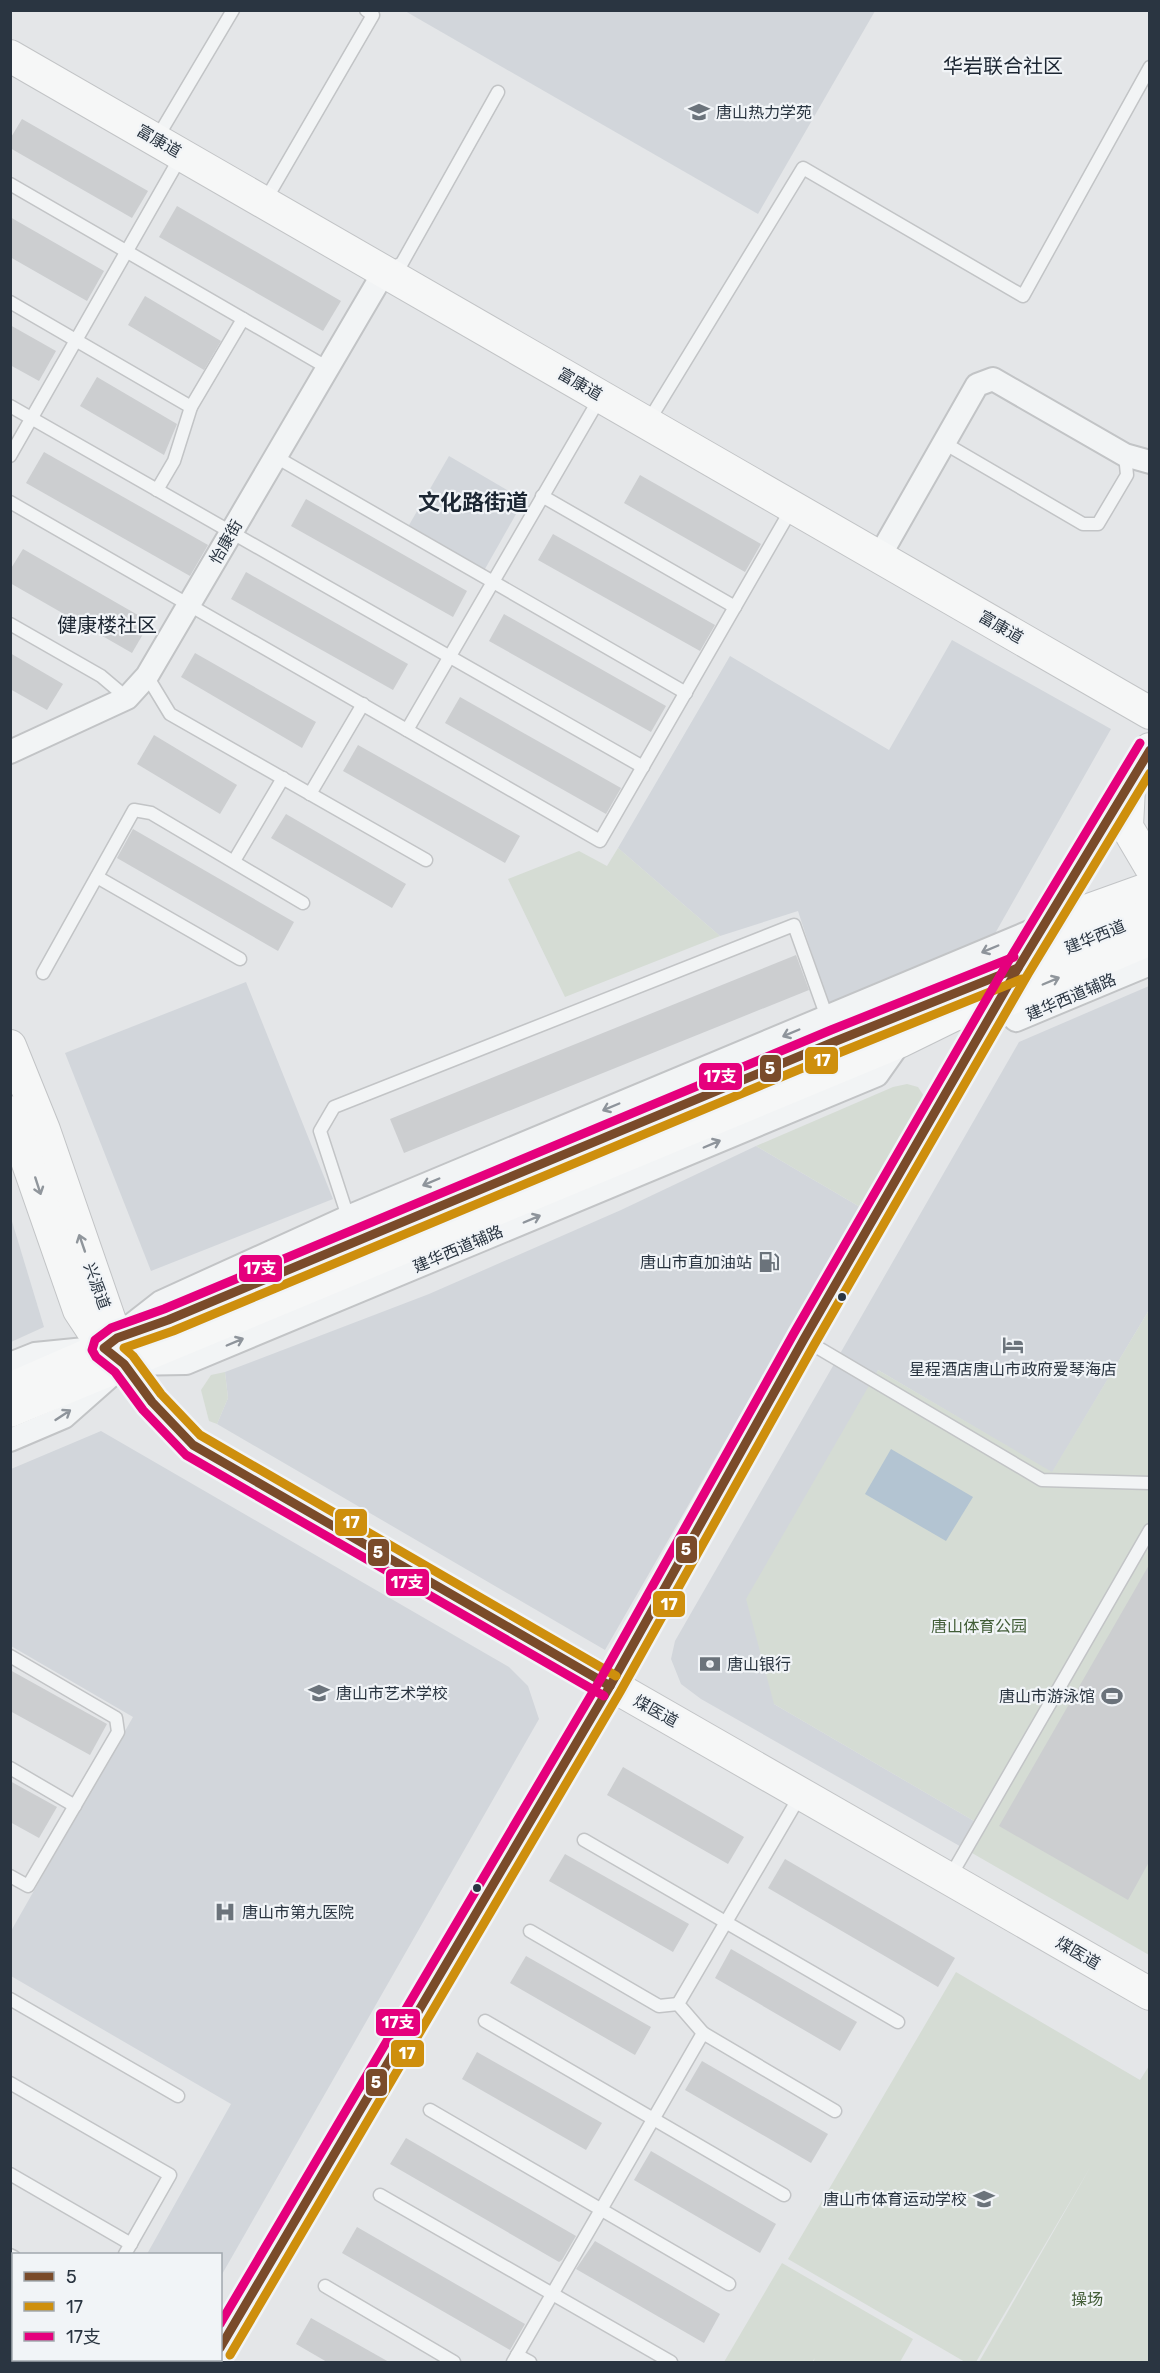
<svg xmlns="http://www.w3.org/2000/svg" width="1160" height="2373" viewBox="0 0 1160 2373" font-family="Rubik,'Noto Sans SC',sans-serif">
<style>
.built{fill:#d2d6db}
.green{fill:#d5dcd4}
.water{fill:#b3c4d2}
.building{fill:#ccced0}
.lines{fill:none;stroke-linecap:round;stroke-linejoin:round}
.lane-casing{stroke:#c2c4c6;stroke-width:15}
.street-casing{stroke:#c2c4c6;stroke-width:26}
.secondary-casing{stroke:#c2c4c6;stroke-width:34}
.lane{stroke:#f2f4f5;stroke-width:12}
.street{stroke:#f2f4f5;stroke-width:22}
.secondary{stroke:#f6f7f7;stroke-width:32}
.bus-1-casing{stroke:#f1f4f7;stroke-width:14}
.bus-2-casing{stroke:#f1f4f7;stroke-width:14}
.bus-3-casing{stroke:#f1f4f7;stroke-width:14}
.bus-1{stroke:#7a4b2a;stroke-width:9}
.bus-2{stroke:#ce8f0d;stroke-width:9}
.bus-3{stroke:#e5007d;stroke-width:9}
.oneway{stroke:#8e949b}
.oneway2{stroke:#90969c}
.bus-dot{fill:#2a3541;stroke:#f1f4f7;stroke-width:2}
.labels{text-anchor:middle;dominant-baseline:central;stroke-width:4.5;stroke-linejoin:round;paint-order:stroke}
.poi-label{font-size:16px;fill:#2a3541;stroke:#f1f4f7;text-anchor:start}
.street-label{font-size:16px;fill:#2a3541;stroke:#f1f4f7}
.park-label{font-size:16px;fill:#425d38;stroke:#f1f4f7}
.quarter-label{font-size:20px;fill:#1c2632;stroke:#f1f4f7}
.district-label{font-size:22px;font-weight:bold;fill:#1c2632;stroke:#f1f4f7}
.line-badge{stroke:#f1f4f7;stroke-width:2}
.badge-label{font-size:16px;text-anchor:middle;font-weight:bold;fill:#fff}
</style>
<rect width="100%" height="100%" fill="#e4e6e8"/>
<g class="built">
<path d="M405 11H875L758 214Z"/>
<path d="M449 456 524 500 481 576 405 532Z"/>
<path d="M952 640 1111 729 993 937 828 1003 798 911 720 936 618 848 730 656 889 750Z"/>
<path d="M246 982 333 1199 151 1271 65 1053Z"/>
<path d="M1149 986V1310L1052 1473 878 1370 774 1704 986 1828 972 1853 701 1699 681 1684 671 1659 675 1641 1019 1042Z"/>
<path d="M756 1146 860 1207 605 1650 217 1424 228 1398 225 1372 429 1294 621 1210Z"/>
<path d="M11 1218 44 1327 11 1342H10Z"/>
<path d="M101 1431 509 1667 528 1686 539 1719 221 2276 220 2254H147L231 2104 11 1976V1931L133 1717 11 1646V1469Z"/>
<path d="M88 2360H174L172 2362H86Z"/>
</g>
<g class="green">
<path d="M618 848 720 936 565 997 508 879 579 851 607 866Z"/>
<path d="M907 1084 918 1087 924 1096 922 1105 860 1207 756 1146 893 1087Z"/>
<path d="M1149 1310V1955L972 1853 986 1828 774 1704 746 1599 878 1370 1052 1472Z"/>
<path d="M225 1372 228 1398 217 1424 209 1421 201 1390 211 1375Z"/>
<path d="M956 1972 1140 2080 1149 2066V2362H979L1091 2166 976 2362H965L788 2259Z"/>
<path d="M782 2263 913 2339 900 2362H813L815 2358 812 2362H724Z"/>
</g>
<path class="water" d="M891 1449 973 1497 946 1541 865 1494Z"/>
<g class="building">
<path d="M22 119 148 191 132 218 10 148V139Z"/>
<path d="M177 206 341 301 323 331 159 237Z"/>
<path d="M10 217 104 271 87 301 10 257Z"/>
<path d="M145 296 221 341 204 370 128 325Z"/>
<path d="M10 325 56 351 39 381 10 365Z"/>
<path d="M97 377 177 424 164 455 80 406Z"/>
<path d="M44 452 208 545 190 576 26 483Z"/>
<path d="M640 475 761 544 745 572 624 503Z"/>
<path d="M306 499 467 591 453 617 291 526Z"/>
<path d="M553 534 715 625 700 651 538 560Z"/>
<path d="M23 549 150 622 132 653 10 583V570Z"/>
<path d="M246 572 408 664 393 690 231 599Z"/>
<path d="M504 614 666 706 651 732 489 641Z"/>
<path d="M10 653 63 684 47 710 10 689Z"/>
<path d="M195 653 316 722 302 748 181 677Z"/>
<path d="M460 697 621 788 606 814 445 723Z"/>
<path d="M154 735 237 785 220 814 137 764Z"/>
<path d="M358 745 520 836 505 863 343 771Z"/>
<path d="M286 814 406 884 392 908 271 838Z"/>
<path d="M133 829 294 922 278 951 117 858Z"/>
<path d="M796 955 809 990 404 1153 390 1119Z"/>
<path d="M1149 1565V1862L1128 1900 999 1826Z"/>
<path d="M10 1670 107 1724 90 1755 10 1711Z"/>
<path d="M623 1767 744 1837 728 1864 607 1795Z"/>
<path d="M10 1781 57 1807 39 1838 10 1822Z"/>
<path d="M565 1854 689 1924 673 1952 549 1881Z"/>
<path d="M785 1859 955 1958 938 1987 768 1888Z"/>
<path d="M731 1949 857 2022 840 2051 715 1978Z"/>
<path d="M526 1956 651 2027 635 2055 510 1983Z"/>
<path d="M477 2052 602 2123 586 2150 462 2079Z"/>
<path d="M702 2061 828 2134 811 2163 685 2090Z"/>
<path d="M406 2138 576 2236 562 2260 559 2262 390 2164Z"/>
<path d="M651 2151 776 2224 760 2253 634 2180Z"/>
<path d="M357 2227 525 2324 510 2350 342 2253Z"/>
<path d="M595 2241 720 2314 704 2343 576 2269Z"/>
<path d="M311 2318 389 2362H327L296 2344Z"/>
</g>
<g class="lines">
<defs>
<g id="lane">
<path d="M157 138 233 10"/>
<path d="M10 184 328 368"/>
<path d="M265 201 373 15 366 10"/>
<path d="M389 270 402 263 498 92"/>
<path d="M10 302 191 407"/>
<path d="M10 406 643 767"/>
<path d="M648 422 803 168 1023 296 1150 67"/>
<path d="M944 443 1083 524H1098L1127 475 1125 455"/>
<path d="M10 456 181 156"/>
<path d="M276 457 686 693"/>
<path d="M157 490 174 461 191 407 243 319"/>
<path d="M542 496 735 607"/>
<path d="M10 502 600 841 792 508"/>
<path d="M10 624 101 676 127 698"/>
<path d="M147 676 170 714 426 860"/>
<path d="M407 730 601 396"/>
<path d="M310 794 363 704"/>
<path d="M234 861 283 778"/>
<path d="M97 877 240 959"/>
<path d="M43 973 134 810 151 813 303 903"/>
<path d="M349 1220 320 1131 334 1107 794 925 828 1020"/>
<path d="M805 1340 1042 1480 1150 1483"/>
<path d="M10 1656 116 1718 118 1732 28 1886 10 1876"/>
<path d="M10 1768 75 1806"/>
<path d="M584 1840 898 2022"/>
<path d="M950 1877 1150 1530"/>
<path d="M530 1931 659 2006 678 2004"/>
<path d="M10 1999 178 2096"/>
<path d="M485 2021 784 2195"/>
<path d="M703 2033 835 2111"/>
<path d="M10 2083 170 2175 125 2254"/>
<path d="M430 2110 729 2284"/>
<path d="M10 2174 131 2244"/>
<path d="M380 2195 671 2362"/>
<path d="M10 2255 14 2257"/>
<path d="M325 2286 454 2362"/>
<path d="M517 2355 530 2362"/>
<path d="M513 2362 703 2033 678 2004 801 1794"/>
</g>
<g id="street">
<path d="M879 557 977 385 993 379 1125 455 1150 462"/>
<path d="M10 752 127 698 147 676 384 272"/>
<path d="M998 1004 1016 1020 1150 964"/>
<path d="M129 1327 161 1302 348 1217 1044 926"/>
<path d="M10 1364 35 1354 85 1349"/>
<path d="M10 1440 64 1417 124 1364 186 1363 877 1075 901 1041"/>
</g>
<g id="secondary">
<path d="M10 56 1150 713"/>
<path d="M1129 787 1127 827 1150 866"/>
<path d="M1044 926 1150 888"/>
<path d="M10 1046 44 1130 120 1350"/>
<path d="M10 1112 79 1310 104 1348 124 1364 152 1402 193 1445 1150 1994"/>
<path d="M10 1389 104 1348 117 1338 168 1320 836 1041 1150 915"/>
<path d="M10 1411 901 1041 954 1015 998 1004 1150 939"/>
<path d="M220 2349 610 1686 804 1339 1018 968 1150 749"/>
</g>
</defs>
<use href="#lane" class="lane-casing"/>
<use href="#street" class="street-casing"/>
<use href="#secondary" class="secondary-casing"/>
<use href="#lane" class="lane"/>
<use href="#street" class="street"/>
<use href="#secondary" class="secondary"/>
<defs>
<g id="bus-1">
<path d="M610 1686 193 1445 152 1402 124 1364 104 1348 117 1338 168 1320 836 1041 1018 968"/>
<path d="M220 2348 610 1686 804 1339 1018 968 1150 750"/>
</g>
<g id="bus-2">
<path d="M616 1676 200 1435 161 1394 133 1356 124 1348 173 1331 841 1052 1022 979"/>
<path d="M230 2355 620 1692 814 1345 1028 974 1150 773"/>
</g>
<g id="bus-3">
<path d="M604 1696 186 1455 143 1410 115 1372 96 1357 92 1350 95 1340 111 1328 164 1309 831 1030 1014 957"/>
<path d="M220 2324 600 1680 794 1333 1008 962 1140 743"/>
</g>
</defs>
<use href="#bus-1" class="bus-1-casing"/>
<use href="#bus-2" class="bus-2-casing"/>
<use href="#bus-3" class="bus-3-casing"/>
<use href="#bus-1" class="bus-1"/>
<use href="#bus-2" class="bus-2"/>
<use href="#bus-3" class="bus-3"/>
</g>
<defs><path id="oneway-shaft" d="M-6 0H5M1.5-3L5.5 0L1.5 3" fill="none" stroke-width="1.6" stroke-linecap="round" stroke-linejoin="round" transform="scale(1.5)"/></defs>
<g class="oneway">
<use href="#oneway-shaft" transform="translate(990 949) rotate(157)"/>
<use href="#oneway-shaft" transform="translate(791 1033) rotate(157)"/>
<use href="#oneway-shaft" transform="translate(611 1107) rotate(157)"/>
<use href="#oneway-shaft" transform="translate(712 1144) rotate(-23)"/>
<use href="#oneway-shaft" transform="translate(431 1182) rotate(157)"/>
<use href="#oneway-shaft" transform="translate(532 1219) rotate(-23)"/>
<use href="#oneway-shaft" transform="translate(235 1342) rotate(-23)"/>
<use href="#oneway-shaft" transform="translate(63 1415) rotate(-33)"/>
</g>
<g class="oneway2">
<use href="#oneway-shaft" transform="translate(1051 981) rotate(-23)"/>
<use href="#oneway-shaft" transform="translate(38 1186) rotate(72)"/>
<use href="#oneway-shaft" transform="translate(82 1243) rotate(-109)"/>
</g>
<defs>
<symbol id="university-bare" viewBox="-9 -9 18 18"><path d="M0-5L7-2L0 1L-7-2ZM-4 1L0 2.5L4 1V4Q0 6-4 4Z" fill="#6b737b" stroke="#f1f4f7" stroke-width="2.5" paint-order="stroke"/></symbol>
<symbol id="fuel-bare" viewBox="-9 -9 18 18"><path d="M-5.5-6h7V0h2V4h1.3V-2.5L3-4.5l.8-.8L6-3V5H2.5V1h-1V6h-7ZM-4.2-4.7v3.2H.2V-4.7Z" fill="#6b737b" stroke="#f1f4f7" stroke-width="2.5" paint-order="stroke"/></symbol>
<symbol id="hotel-bare" viewBox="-9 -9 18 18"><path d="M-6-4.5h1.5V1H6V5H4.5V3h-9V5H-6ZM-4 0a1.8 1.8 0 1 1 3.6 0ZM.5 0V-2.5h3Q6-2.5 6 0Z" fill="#6b737b" stroke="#f1f4f7" stroke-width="2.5" paint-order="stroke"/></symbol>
<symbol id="bank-bare" viewBox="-9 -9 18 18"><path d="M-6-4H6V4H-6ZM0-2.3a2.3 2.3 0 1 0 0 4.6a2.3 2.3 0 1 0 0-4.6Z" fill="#6b737b" stroke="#f1f4f7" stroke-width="2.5" paint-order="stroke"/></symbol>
<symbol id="stadium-bare" viewBox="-9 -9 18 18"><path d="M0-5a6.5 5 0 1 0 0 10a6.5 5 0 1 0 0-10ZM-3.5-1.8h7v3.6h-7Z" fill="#6b737b" stroke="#f1f4f7" stroke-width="2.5" paint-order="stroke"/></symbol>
<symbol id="hospital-bare" viewBox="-9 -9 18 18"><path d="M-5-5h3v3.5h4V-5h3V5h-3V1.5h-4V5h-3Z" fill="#6b737b" stroke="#f1f4f7" stroke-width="2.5" paint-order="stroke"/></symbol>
</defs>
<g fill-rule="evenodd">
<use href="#university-bare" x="684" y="97" width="30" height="30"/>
<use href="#fuel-bare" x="754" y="1247" width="30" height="30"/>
<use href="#hotel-bare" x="998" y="1330" width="30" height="30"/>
<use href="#bank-bare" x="695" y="1649" width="30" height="30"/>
<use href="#university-bare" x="304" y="1678" width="30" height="30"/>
<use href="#stadium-bare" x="1097" y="1681" width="30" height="30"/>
<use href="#hospital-bare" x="210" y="1897" width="30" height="30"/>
<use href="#university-bare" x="969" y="2184" width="30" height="30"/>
</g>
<g class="bus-dot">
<circle cx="842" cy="1297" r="5"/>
<circle cx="477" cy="1888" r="5"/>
</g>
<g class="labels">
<g class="poi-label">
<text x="716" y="112">唐山热力学苑</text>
<text x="752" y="1262" text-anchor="end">唐山市直加油站</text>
<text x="1013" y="1369" text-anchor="middle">星程酒店唐山市政府爱琴海店</text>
<text x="727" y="1664">唐山银行</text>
<text x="336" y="1693">唐山市艺术学校</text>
<text x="1095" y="1696" text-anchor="end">唐山市游泳馆</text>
<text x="242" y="1912">唐山市第九医院</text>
<text x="967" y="2199" text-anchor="end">唐山市体育运动学校</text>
</g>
<g class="street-label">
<text transform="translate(159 141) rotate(30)">富康道</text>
<text transform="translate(580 384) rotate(30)">富康道</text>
<text transform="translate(226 542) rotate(-60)">怡康街</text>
<text transform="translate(1001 627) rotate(30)">富康道</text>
<text transform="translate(1095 937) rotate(-22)">建华西道</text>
<text transform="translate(1071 997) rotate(-23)">建华西道辅路</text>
<text transform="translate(458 1249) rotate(-23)">建华西道辅路</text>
<text transform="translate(97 1286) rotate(70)">兴源道</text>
<text transform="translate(656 1711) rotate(29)">煤医道</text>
<text transform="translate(1078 1953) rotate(30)">煤医道</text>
</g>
<g class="park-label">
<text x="979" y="1626">唐山体育公园</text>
<text x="1087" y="2299">操场</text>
</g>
<g class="quarter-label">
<text x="1003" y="66">华岩联合社区</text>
<text x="107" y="625">健康楼社区</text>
</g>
<g class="district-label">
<text x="473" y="502">文化路街道</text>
</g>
</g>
<g class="line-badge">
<rect x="804" y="1046" width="35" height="29" rx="6" fill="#ce8f0d"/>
<rect x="759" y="1054" width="23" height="29" rx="6" fill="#7a4b2a"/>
<rect x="698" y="1062" width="45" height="29" rx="6" fill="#e5007d"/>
<rect x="238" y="1254" width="45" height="29" rx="6" fill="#e5007d"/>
<rect x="334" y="1508" width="34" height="29" rx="6" fill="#ce8f0d"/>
<rect x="675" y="1535" width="23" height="29" rx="6" fill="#7a4b2a"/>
<rect x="367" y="1538" width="23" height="29" rx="6" fill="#7a4b2a"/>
<rect x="385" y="1568" width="45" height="29" rx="6" fill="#e5007d"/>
<rect x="652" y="1590" width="34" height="28" rx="6" fill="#ce8f0d"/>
<rect x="375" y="2008" width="46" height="29" rx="6" fill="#e5007d"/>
<rect x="390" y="2039" width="35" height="29" rx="6" fill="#ce8f0d"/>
<rect x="365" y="2068" width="23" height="29" rx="6" fill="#7a4b2a"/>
</g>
<g class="badge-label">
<text x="822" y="1066">17</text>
<text x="770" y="1074">5</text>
<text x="720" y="1082">17支</text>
<text x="260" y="1274">17支</text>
<text x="351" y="1528">17</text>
<text x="686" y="1555">5</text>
<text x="378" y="1558">5</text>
<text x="407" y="1588">17支</text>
<text x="669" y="1610">17</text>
<text x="398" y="2028">17支</text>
<text x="407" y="2059">17</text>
<text x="376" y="2088">5</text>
</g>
<rect width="1160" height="2373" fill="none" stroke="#2a3541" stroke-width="24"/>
<rect x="12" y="2253" width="210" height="108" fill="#f1f4f7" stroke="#a1a8ae" stroke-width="1.5"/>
<rect x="24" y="2272" width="30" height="9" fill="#7a4b2a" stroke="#a1a8ae" stroke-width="1.5"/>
<text x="66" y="2283" font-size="18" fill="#2a3541">5</text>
<rect x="24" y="2302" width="30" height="9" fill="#ce8f0d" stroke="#a1a8ae" stroke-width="1.5"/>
<text x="66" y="2313" font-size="18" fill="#2a3541">17</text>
<rect x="24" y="2332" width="30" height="9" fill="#e5007d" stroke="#a1a8ae" stroke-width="1.5"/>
<text x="66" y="2343" font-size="18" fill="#2a3541">17支</text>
</svg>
